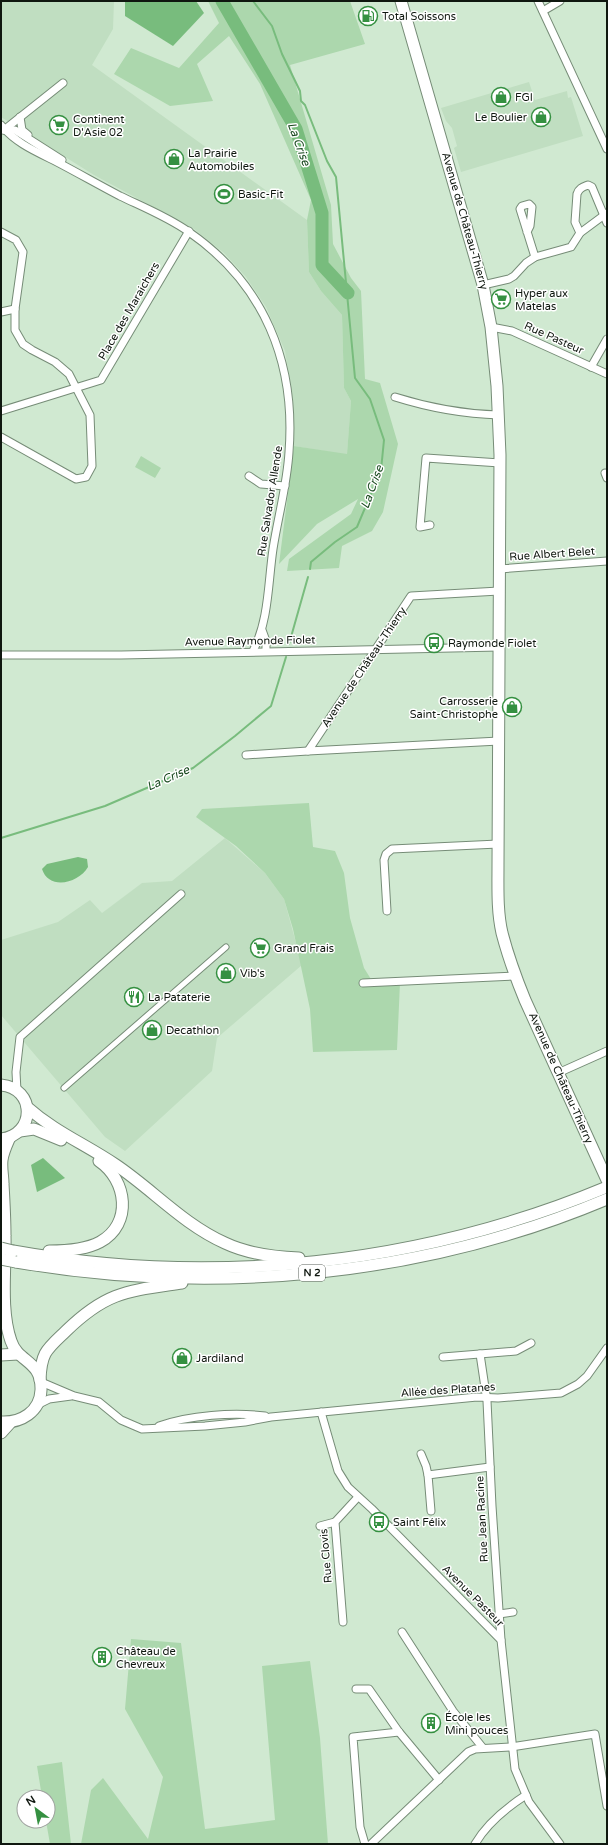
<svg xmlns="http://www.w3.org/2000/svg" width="608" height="1845" viewBox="0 0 608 1845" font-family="'Varela Round',sans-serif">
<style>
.built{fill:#c0dec1}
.green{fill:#acd7ad}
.water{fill:#78bc7d}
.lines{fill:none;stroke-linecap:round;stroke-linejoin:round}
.stream{stroke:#78bc7d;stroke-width:2}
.river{stroke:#78bc7d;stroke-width:13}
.pedestrian-casing{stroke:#768c77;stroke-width:7}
.minor-casing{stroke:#768c77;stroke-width:9}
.primary-casing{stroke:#768c77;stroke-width:13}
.trunk-casing{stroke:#768c77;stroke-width:13}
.pedestrian{stroke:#fff;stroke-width:5}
.minor{stroke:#fff;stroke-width:7}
.primary{stroke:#fff;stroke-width:11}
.trunk{stroke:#fff;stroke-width:11}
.trunk-bridge-casing{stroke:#768c77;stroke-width:13;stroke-linecap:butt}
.trunk-bridge{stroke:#fff;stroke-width:11}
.labels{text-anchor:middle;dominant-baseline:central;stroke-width:3;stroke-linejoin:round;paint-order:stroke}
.shield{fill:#fff;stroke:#575d57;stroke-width:1}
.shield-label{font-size:10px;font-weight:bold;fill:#0f170f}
.poi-label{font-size:11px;fill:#0f170f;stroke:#fff;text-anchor:start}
.street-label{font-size:11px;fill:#0f170f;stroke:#fff}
.water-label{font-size:12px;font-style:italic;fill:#19491f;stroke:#fff}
</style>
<rect width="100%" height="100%" fill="#d0e9d1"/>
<g class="built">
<path d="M1 1H114L113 29 92 65 307 220 309 272 321 291 342 315 344 388 351 401 347 455 294 446 293 400 285 351 266 307 246 277 224 253 194 229 94 175 1 117Z"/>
<path d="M529 82 535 100 567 91 568 98 571 97 583 136 461 172 454 148 457 146 452 128 446 121 441 108Z"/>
<path d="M225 838 265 873 284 899 302 965 217 1038 212 1071 125 1151 105 1137 1 1015V940L58 922 90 900 102 913 142 883 172 881Z"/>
</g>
<g class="green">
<path d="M208 1H350L365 44 290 65 331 205 333 244 351 278 361 291 365 379 380 383 398 444 383 512 372 531 342 546 339 568 287 571 289 559 351 514 358 499 317 524 279 564 294 446 347 454 351 401 344 388 342 315 321 291 309 272 307 220 311 200 260 84 229 36 197 64 213 101 170 106 114 74 131 48 179 68 219 23Z"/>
<path d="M141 456 161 468 155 478 135 467Z"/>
<path d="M309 803 313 847 335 851 344 873 350 918 364 968 374 984 400 983 397 1050 313 1052 310 1009 293 929 284 899 265 873 236 846 196 817 202 809Z"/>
<path d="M131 1639 181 1643 205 1829 275 1820 262 1666 310 1661 320 1738 328 1844H81L91 1790 103 1778 148 1839 163 1777 125 1709Z"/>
<path d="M62 1762 71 1844H50L46 1821H48V1797H42L37 1766Z"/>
</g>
<g class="water">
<path d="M125 1H196L204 13 173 46 125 16Z"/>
<path d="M78 857 87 859 88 867C79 883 49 891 42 869L47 864Z"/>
<path d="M43 1158 65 1178 37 1192 31 1165Z"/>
</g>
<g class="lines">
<g class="stream">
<path d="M253 1 272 26 282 54 300 91 301 101 305 105 327 161 336 177 355 378 370 399 384 440 381 470 357 527 335 542 311 562 310 569"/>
<path d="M289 644 308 577"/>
<path d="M1 838 105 806 193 768 235 736 271 706 286 657"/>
</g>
<path class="river" d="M222 1 296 129 322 213V265L348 293"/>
<defs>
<path id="pedestrian" d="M64 1088 226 947"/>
<g id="minor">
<path d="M538 1 607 149"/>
<path d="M543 11 560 1"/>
<path d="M20 117 22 130 28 135"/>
<path d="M1 125C15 143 37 152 57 162 78 173 99 185 120 196 143 207 168 217 189 232 264 284 296 362 289 452 287 485 278 517 273 549 268 583 269 620 253 651"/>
<path d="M3 130H15L62 160"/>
<path d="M4 130 63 83"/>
<path d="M1 232 16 240 23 252 15 309V330L23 344 32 350 55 362 69 374 90 415 92 466 86 477 76 479 1 437"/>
<path d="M527 232 530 226 532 207 529 204 522 206 520 209 535 257"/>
<path d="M580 233 575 222 577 194C579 188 583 187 588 185L592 187 607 223"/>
<path d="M483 285 509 279 514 276 526 263 535 257 571 247 580 233 607 213"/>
<path d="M1 312 15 309"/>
<path d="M491 327 512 331 607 374"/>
<path d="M591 367 607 339"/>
<path d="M395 397C430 408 463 414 499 415"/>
<path d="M1 411 101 380 189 231"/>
<path d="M605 473 607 478"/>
<path d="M249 476 261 484 285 486"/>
<path d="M430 525 420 527 426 458 500 463"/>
<path d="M499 569 607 561"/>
<path d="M262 630 266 641V651"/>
<path d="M1 655H121L499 647"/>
<path d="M499 741 308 751 411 596 499 591"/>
<path d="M246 755 308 751"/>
<path d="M387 911 384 860 386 854 392 849 498 844"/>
<path d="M363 983 515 976"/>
<path d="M558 1073 607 1051"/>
<path d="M17 1091 16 1072 20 1037 181 894"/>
<path d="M480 1354 487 1401 492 1506 501 1640"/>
<path d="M443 1357 516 1351 531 1343"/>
<path d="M41 1382 74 1396 99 1402 121 1420 142 1429 205 1426 245 1422 271 1417 477 1397 498 1398 561 1393 578 1384 587 1376 607 1348"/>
<path d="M37 1405 49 1399 71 1396"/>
<path d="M321 1412 338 1471 348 1487 372 1509 501 1640 515 1769 529 1802 560 1844"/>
<path d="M159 1426C189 1415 234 1412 265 1416"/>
<path d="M421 1454 426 1466 428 1475"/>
<path d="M431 1511 428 1475 490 1467"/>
<path d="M320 1526 335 1522"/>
<path d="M499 1614 513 1612"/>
<path d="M343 1622 335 1522 358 1497"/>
<path d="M402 1632 453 1711 483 1748"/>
<path d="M356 1689H369L399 1732 439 1780"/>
<path d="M365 1844 360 1827 353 1737 399 1732"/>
<path d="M371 1844 468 1752 475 1749 511 1747 595 1734 607 1806"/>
<path d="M475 1844C487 1823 506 1808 526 1795"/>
</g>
<g id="primary">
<path d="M401 1 483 285 491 327 497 386 500 455 498 865C498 888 497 911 502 933 508 956 516 978 525 1000L607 1180"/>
<path d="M1 1085C36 1088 36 1135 1 1139"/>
<path d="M1 1355 18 1354"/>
<path d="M1 1422C21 1423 40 1412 41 1390 42 1360 18 1363 11 1341 0 1310 6 1268 5 1236 5 1219 4 1201 3 1184 3 1176 1 1168 2 1160 3 1152 7 1144 10 1137"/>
</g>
<g id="trunk">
<path d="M27 1107C55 1132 85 1144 116 1165 153 1190 183 1224 225 1243 248 1254 274 1257 299 1258"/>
<path d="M20 1131 34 1129 61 1140"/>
<path d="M13 1251C213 1287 420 1265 607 1187"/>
<path d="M49 1251C66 1251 85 1250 100 1242 133 1224 127 1180 99 1161"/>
<path d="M16 1262C213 1296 422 1277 607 1199"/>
<path d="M40 1380C41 1352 47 1349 66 1331 107 1291 128 1291 182 1283"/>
<path d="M1 1433 10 1423"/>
</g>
</defs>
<use href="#pedestrian" class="pedestrian-casing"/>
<use href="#minor" class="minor-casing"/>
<use href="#primary" class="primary-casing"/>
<use href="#trunk" class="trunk-casing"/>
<use href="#pedestrian" class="pedestrian"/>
<use href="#minor" class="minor"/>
<use href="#primary" class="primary"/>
<use href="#trunk" class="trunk"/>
<defs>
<g id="trunk-bridge">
<path d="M1 1248 13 1251"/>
<path d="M1 1259 16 1262"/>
</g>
</defs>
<use href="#trunk-bridge" class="trunk-bridge-casing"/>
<use href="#trunk-bridge" class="trunk-bridge"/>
</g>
<defs>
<symbol id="fuel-ring" viewBox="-11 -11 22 22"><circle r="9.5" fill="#fff" stroke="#359041" stroke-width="1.5"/><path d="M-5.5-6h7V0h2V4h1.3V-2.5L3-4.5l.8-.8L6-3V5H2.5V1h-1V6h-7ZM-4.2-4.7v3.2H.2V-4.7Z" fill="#359041"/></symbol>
<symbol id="shop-ring" viewBox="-11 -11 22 22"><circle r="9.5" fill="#fff" stroke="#359041" stroke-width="1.5"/><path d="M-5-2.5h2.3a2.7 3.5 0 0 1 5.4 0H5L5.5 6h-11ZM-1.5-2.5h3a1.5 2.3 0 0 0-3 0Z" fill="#359041"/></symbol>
<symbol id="supermarket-ring" viewBox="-11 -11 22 22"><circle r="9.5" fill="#fff" stroke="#359041" stroke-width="1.5"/><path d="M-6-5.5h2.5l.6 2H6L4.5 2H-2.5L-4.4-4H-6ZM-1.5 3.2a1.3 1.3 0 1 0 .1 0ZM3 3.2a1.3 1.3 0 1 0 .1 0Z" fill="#359041"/></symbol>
<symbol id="stadium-ring" viewBox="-11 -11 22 22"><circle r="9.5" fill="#fff" stroke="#359041" stroke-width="1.5"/><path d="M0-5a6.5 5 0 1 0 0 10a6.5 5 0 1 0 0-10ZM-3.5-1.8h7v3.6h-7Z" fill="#359041"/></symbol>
<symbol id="bus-ring" viewBox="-11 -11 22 22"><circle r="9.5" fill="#fff" stroke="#359041" stroke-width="1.5"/><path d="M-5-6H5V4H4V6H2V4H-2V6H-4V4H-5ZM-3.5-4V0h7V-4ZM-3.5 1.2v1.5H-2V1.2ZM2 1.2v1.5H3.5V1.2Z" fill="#359041"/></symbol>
<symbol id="restaurant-ring" viewBox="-11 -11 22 22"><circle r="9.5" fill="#fff" stroke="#359041" stroke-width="1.5"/><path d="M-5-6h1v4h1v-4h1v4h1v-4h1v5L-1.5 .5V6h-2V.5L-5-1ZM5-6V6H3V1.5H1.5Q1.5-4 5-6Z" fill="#359041"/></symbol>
<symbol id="building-ring" viewBox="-11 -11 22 22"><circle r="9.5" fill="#fff" stroke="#359041" stroke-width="1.5"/><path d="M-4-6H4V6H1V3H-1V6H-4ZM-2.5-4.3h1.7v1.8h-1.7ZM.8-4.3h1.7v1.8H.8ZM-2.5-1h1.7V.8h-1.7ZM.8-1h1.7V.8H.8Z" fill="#359041"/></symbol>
</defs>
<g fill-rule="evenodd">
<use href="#fuel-ring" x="357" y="5" width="22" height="22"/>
<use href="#shop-ring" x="490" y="86" width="22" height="22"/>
<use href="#shop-ring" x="530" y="106" width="22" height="22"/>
<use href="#supermarket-ring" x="48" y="114" width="22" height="22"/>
<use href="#shop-ring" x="163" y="148" width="22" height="22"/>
<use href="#stadium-ring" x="213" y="183" width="22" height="22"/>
<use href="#supermarket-ring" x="490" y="288" width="22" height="22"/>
<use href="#bus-ring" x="423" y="632" width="22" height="22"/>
<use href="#shop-ring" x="501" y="696" width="22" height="22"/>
<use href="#supermarket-ring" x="249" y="937" width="22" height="22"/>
<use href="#shop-ring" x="215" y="962" width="22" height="22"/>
<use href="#restaurant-ring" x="123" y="986" width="22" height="22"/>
<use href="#shop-ring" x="141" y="1019" width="22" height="22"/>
<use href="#shop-ring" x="171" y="1347" width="22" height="22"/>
<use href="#bus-ring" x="368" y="1511" width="22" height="22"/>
<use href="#building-ring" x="91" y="1646" width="22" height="22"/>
<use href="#building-ring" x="420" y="1712" width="22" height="22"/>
</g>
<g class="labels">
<rect class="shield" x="299" y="1265" width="26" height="16" rx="3"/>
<g class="shield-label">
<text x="312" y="1273">N 2</text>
</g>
<g class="poi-label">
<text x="382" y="16">Total Soissons</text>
<text x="515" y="97">FGI</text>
<text x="527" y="117" text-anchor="end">Le Boulier</text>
<text x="73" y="119">Continent<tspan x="73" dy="13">D'Asie 02</tspan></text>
<text x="188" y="153">La Prairie<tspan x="188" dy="13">Automobiles</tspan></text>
<text x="238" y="194">Basic-Fit</text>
<text x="515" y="293">Hyper aux<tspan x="515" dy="13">Matelas</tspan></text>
<text x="448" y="643">Raymonde Fiolet</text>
<text x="498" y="701" text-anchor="end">Carrosserie<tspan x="498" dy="13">Saint-Christophe</tspan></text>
<text x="274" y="948">Grand Frais</text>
<text x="240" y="973">Vib's</text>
<text x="148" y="997">La Pataterie</text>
<text x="166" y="1030">Decathlon</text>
<text x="196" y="1358">Jardiland</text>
<text x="393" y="1522">Saint Félix</text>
<text x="116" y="1651">Château de<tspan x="116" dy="13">Chevreux</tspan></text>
<text x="445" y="1717">École les<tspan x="445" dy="13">Mini pouces</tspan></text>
</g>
<g class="street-label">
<text transform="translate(465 221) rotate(74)">Avenue de Château-Thierry</text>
<text transform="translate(129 311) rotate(-60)">Place des Maraichers</text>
<text transform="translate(554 338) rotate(24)">Rue Pasteur</text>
<text transform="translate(270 501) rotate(-81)">Rue Salvador Allende</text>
<text transform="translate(552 554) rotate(-4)">Rue Albert Belet</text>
<text transform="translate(250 641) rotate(-1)">Avenue Raymonde Fiolet</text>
<text transform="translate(364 667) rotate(-56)">Avenue de Château-Thierry</text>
<text transform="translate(561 1078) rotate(66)">Avenue de Château-Thierry</text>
<text transform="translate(448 1390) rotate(-4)">Allée des Platanes</text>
<text transform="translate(482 1519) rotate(-93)">Rue Jean Racine</text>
<text transform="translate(326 1556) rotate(-95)">Rue Clovis</text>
<text transform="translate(473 1596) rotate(45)">Avenue Pasteur</text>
</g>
<g class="water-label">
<text transform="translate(299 144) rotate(70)">La Crise</text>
<text transform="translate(372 487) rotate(-70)">La Crise</text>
<text transform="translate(168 778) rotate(-24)">La Crise</text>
</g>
</g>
<rect width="608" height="1845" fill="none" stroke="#0f170f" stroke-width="4"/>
<g transform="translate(36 1809) rotate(328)"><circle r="19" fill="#ffffff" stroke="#9fa29f"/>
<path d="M0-3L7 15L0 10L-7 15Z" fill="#359041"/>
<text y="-6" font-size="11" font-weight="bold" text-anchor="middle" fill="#0f170f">N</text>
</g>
</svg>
